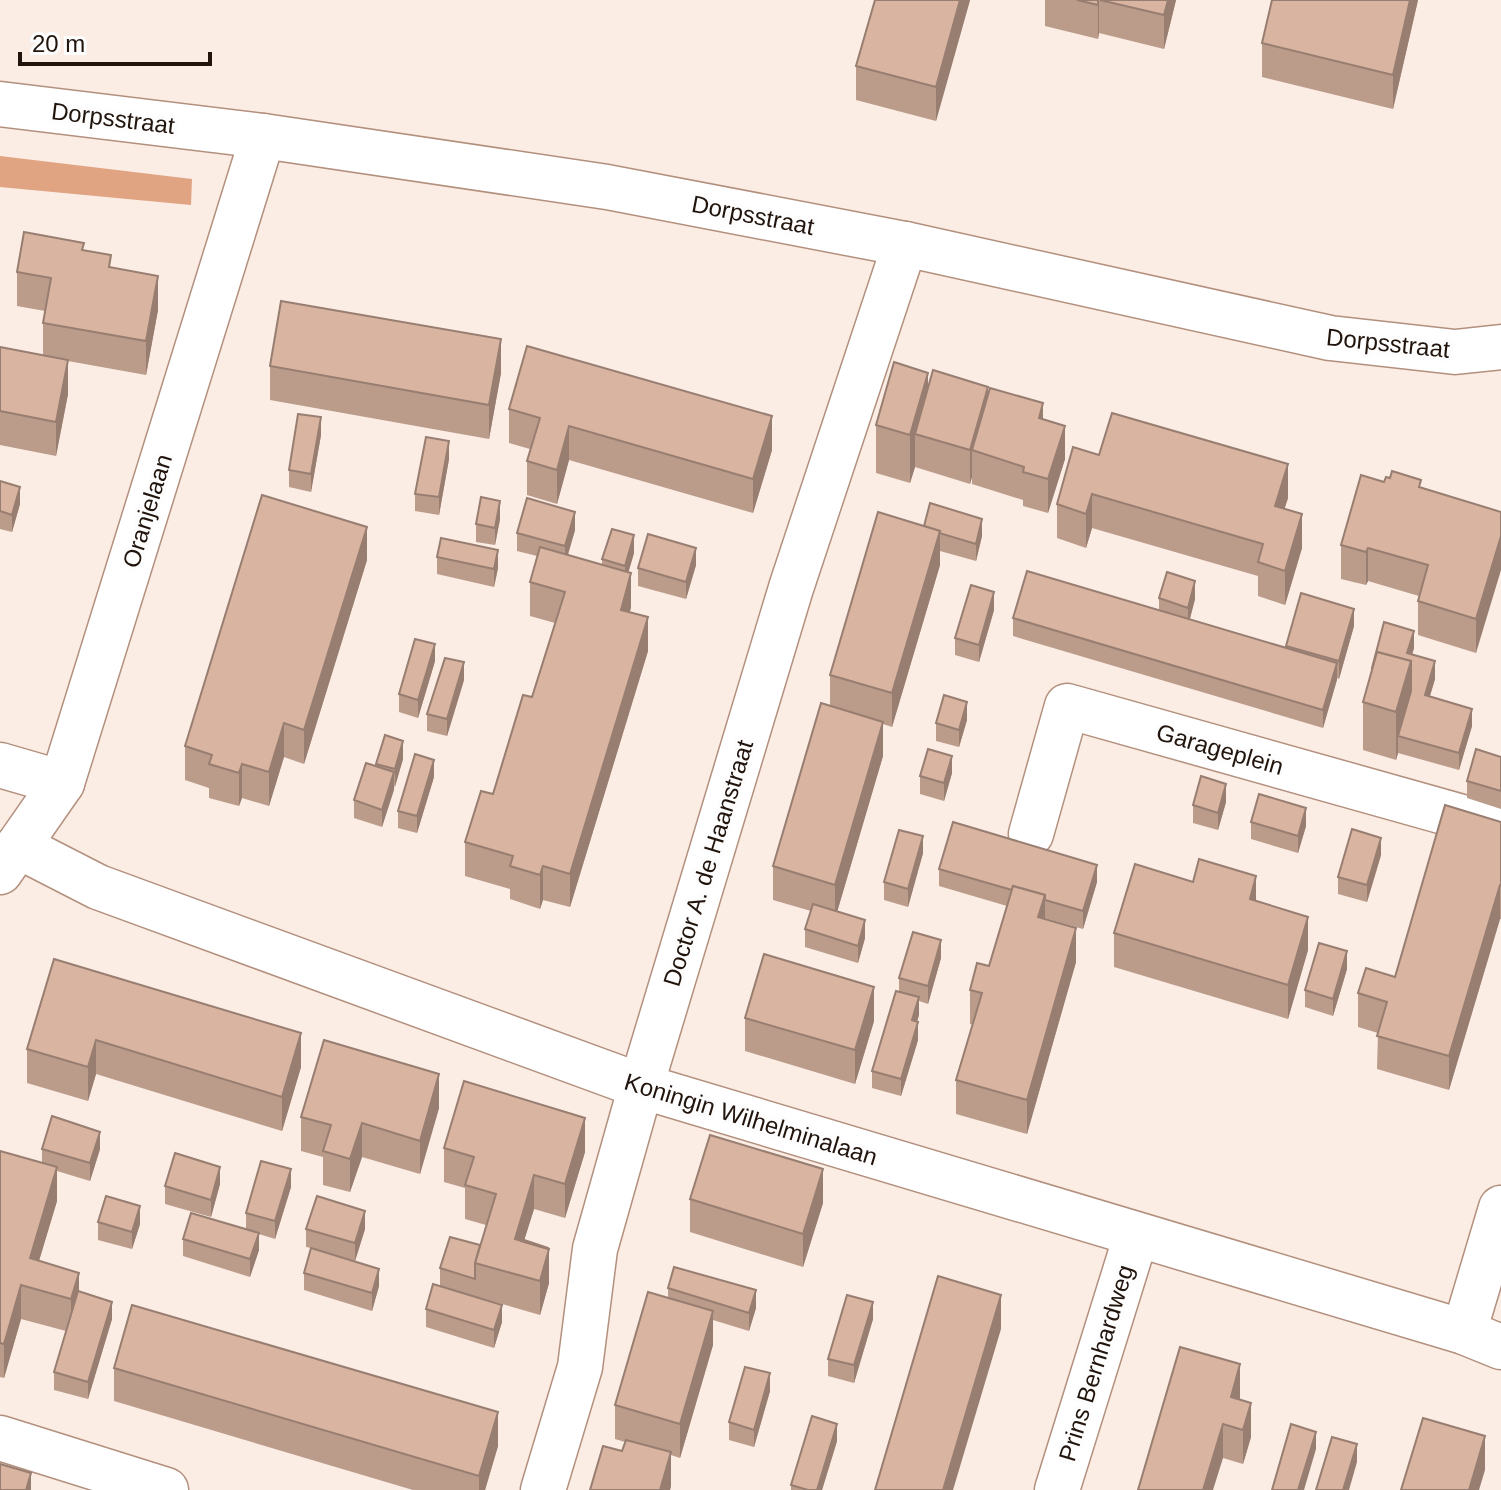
<svg xmlns="http://www.w3.org/2000/svg" width="1501" height="1490" viewBox="0 0 1501 1490" font-family="Arial,sans-serif">
<style>
.water{fill:#e1a483}
.lines{fill:none;stroke-linecap:round;stroke-linejoin:round}
.minor-casing{stroke:#b3907e;stroke-width:47}
.minor{stroke:#fff;stroke-width:44}
.wall{fill:#bb9b8a}
.shaded-wall{fill:#987e71}
.building{fill:#d9b4a1;stroke:#987e71;stroke-width:2}
.labels{text-anchor:middle;dominant-baseline:central;stroke-width:8;stroke-linejoin:round;paint-order:stroke}
.street-label{font-size:24px;fill:#21140d;stroke:#fdfdfd}
</style>
<rect width="100%" height="100%" fill="#fbece4"/>
<path class="water" d="M0 156 192 179 191 205 0 187Z"/>
<g class="lines">
<defs>
<g id="minor">
<path d="M0 104 263 136 607 187 905 244 1330 338 1455 352 1501 347"/>
<path d="M0 765 62 783"/>
<path d="M1031 834 1067 706 1501 828"/>
<path d="M18 846 98 887 641 1086 1464 1332 1501 1347"/>
<path d="M0 872 62 783 263 136"/>
<path d="M1464 1332 1501 1208"/>
<path d="M0 1438 166 1490"/>
<path d="M543 1490 580 1367 595 1249 641 1086 791 588 905 244"/>
<path d="M1057 1490 1136 1236"/>
</g>
</defs>
<use href="#minor" class="minor-casing"/>
<use href="#minor" class="minor"/>
</g>
<g class="wall">
<path d="M970 0 936 121 856 100V66Z"/>
<path d="M1045 0H1176L1164 49 1099 33 1098 39 1045 26Z"/>
<path d="M1418 0 1393 109 1262 77V43Z"/>
<path d="M84 251 111 267 158 310 146 375 68 361V394L56 456 0 445V347L43 355V323L45 311 17 306V272Z"/>
<path d="M270 366 501 373 489 439 270 400Z"/>
<path d="M928 388 988 396 1043 420 1065 459 1048 513 1023 506V500L972 484V477L970 484 915 467 910 483 876 473V425Z"/>
<path d="M509 409 772 450 753 513 569 460 557 504 527 495V461L530 449 509 443Z"/>
<path d="M321 435 311 492 289 487V470Z"/>
<path d="M1099 455 1288 498 1284 509 1302 548 1285 605 1258 596V576L1092 528 1086 548 1057 538V504Z"/>
<path d="M449 459 439 515 415 511V494Z"/>
<path d="M0 481 20 504 12 532 0 529Z"/>
<path d="M1384 482 1421 487 1501 512 1476 653 1418 635V601L1419 596 1368 581 1366 585 1341 579V545Z"/>
<path d="M500 519 495 545 476 542V524Z"/>
<path d="M924 526 982 536 976 561 940 551V565L892 727 883 724V756L837 912 865 938 858 963 805 947V929L811 911 773 900V866L830 706V675Z"/>
<path d="M575 530 568 555 602 565V559L634 553 628 573 631 607 630 612 648 651 570 907 543 900 540 909 510 899V889L465 876V842L493 794 532 697 555 623 530 616V582L537 556 517 551V533Z"/>
<path d="M437 557 498 568 494 587 437 574Z"/>
<path d="M367 560 304 764 284 757 269 806 242 798 239 806 209 798V788L185 780V746Z"/>
<path d="M696 565 686 599 638 586V568Z"/>
<path d="M1159 598 1195 599 1190 619 1286 648V646L1354 626 1339 679 1337 678 1323 728 1013 636V618L1159 610Z"/>
<path d="M994 610 979 662 955 655V638Z"/>
<path d="M1414 648 1412 655 1435 679 1430 696 1472 726 1459 770 1398 753 1396 760 1363 750V702L1372 672V668Z"/>
<path d="M435 661 418 718 399 712V694Z"/>
<path d="M464 680 447 736 427 731V714Z"/>
<path d="M967 720 959 747 936 741V723Z"/>
<path d="M1501 757V809L1467 798V781Z"/>
<path d="M403 759 382 827 354 818V800L376 766V764Z"/>
<path d="M952 773 944 801 920 794V776Z"/>
<path d="M434 777 417 833 398 828V811Z"/>
<path d="M1226 802 1218 830 1193 823V805Z"/>
<path d="M1251 822 1306 826 1298 853 1251 839Z"/>
<path d="M1501 822V919H1500L1449 1090 1377 1069 1378 1033 1358 1027V993L1395 977Z"/>
<path d="M923 853 908 907 884 900V882Z"/>
<path d="M1381 855 1367 902 1338 894V877Z"/>
<path d="M939 869 1097 882 1083 929 1045 918 1076 962 1027 1134 956 1114V1080L973 1025 970 1024V990L989 966 1007 906 939 886Z"/>
<path d="M1256 901 1308 950 1288 1019 1114 967V933Z"/>
<path d="M941 958 928 1004 919 1001V1015L917 1022 918 1040 901 1096 872 1088V1071L899 992V978Z"/>
<path d="M54 959 301 1067 282 1131 96 1074 88 1101 27 1083V1049Z"/>
<path d="M1347 969 1333 1016 1305 1007V990Z"/>
<path d="M745 1018 874 1021 855 1084 745 1051Z"/>
<path d="M439 1108 420 1174 362 1157 350 1192 323 1185V1157L301 1151V1117Z"/>
<path d="M444 1148 585 1152 565 1218 534 1209 524 1240 549 1283 540 1315 478 1297 502 1322 494 1348 426 1327V1309L440 1286V1268L480 1245 486 1225 465 1219V1188L444 1182Z"/>
<path d="M42 1149H100L90 1181 57 1171V1201L39 1261 79 1292 112 1319 88 1399 54 1390V1372L66 1331 21 1319 4 1378 0 1377V1151L42 1163Z"/>
<path d="M220 1184 211 1217 165 1204V1186Z"/>
<path d="M291 1187 275 1239 259 1234V1250L250 1277 183 1256V1239L246 1229V1213Z"/>
<path d="M690 1199 823 1203 803 1267 690 1232Z"/>
<path d="M98 1222 140 1224 132 1249 98 1240Z"/>
<path d="M306 1229H365L355 1261 329 1253 379 1286 372 1311 304 1290V1273L311 1248 306 1247Z"/>
<path d="M668 1288 756 1308 749 1331 713 1320V1345L680 1458 671 1455V1486L670 1490H590L622 1451 625 1442 615 1439V1405L668 1298Z"/>
<path d="M873 1319 854 1383 828 1376V1359Z"/>
<path d="M114 1368 498 1446 485 1490H413L114 1401Z"/>
<path d="M770 1391 754 1447 729 1440V1422Z"/>
<path d="M1240 1398 1251 1437 1243 1464 1223 1458 1138 1490Z"/>
<path d="M837 1441 822 1490H791V1485Z"/>
</g>
<g class="shaded-wall">
<path d="M960 0H970L936 121V87Z"/>
<path d="M1099 0V33L1098 39V5Z"/>
<path d="M1168 0H1176L1164 49V15Z"/>
<path d="M1410 0H1418L1393 109V75Z"/>
<path d="M158 276V310L146 375V341Z"/>
<path d="M501 339V373L489 439V405Z"/>
<path d="M68 360V394L56 456V422Z"/>
<path d="M928 373V421L915 434V467L910 483V435Z"/>
<path d="M988 387V420L972 450V477L970 484V450Z"/>
<path d="M1043 403V437L1039 418Z"/>
<path d="M772 416V450L753 513V479Z"/>
<path d="M321 417V435L311 492V474Z"/>
<path d="M569 426V460L557 504V470Z"/>
<path d="M1065 426V459L1048 513V479Z"/>
<path d="M449 441V459L439 515V497Z"/>
<path d="M1288 464V498L1275 540V506Z"/>
<path d="M20 487V504L12 532V515Z"/>
<path d="M1092 494V528L1086 548V514Z"/>
<path d="M500 501V519L495 545V528Z"/>
<path d="M575 512V530L565 564V546Z"/>
<path d="M1302 514V548L1285 605V571Z"/>
<path d="M982 519V536L976 561V544Z"/>
<path d="M367 527V560L304 764V730Z"/>
<path d="M940 531V565L892 727V693Z"/>
<path d="M634 535V553L625 584V566Z"/>
<path d="M1501 536V570L1476 653V619Z"/>
<path d="M696 548V565L686 599V582Z"/>
<path d="M1368 548V581L1366 585V552Z"/>
<path d="M498 550V568L494 587V569Z"/>
<path d="M631 573V607L621 643V610Z"/>
<path d="M1195 581V599L1188 625V608Z"/>
<path d="M994 592V610L979 662V645Z"/>
<path d="M1354 609V626L1339 679V661Z"/>
<path d="M648 617V651L570 907V874Z"/>
<path d="M1414 631V648L1407 671V653Z"/>
<path d="M435 644V661L418 718V700Z"/>
<path d="M1411 661V709L1398 736V753L1396 760V712Z"/>
<path d="M1435 661V679L1425 712V695Z"/>
<path d="M464 662V680L447 736V719Z"/>
<path d="M1337 663V680L1323 728V710Z"/>
<path d="M967 702V720L959 747V730Z"/>
<path d="M1472 709V726L1459 770V753Z"/>
<path d="M883 722V756L835 919V885Z"/>
<path d="M284 723V757L269 806V772Z"/>
<path d="M403 741V759L395 787V769Z"/>
<path d="M952 756V773L944 801V783Z"/>
<path d="M434 760V777L417 833V816Z"/>
<path d="M242 764V798L239 806V773Z"/>
<path d="M394 772V790L382 827V810Z"/>
<path d="M1226 784V802L1218 830V813Z"/>
<path d="M1306 808V826L1298 853V836Z"/>
<path d="M923 836V853L908 907V889Z"/>
<path d="M1381 838V855L1367 902V885Z"/>
<path d="M1097 865V882L1083 929V911Z"/>
<path d="M543 866V900L540 909V875Z"/>
<path d="M1256 876V910L1250 899Z"/>
<path d="M1500 885V919L1449 1090V1056Z"/>
<path d="M1045 895V928L1038 917Z"/>
<path d="M1308 917V950L1288 1019V985Z"/>
<path d="M865 920V938L858 963V946Z"/>
<path d="M1076 928V962L1027 1134V1100Z"/>
<path d="M941 940V958L928 1004V986Z"/>
<path d="M1347 951V969L1333 1016V999Z"/>
<path d="M874 987V1021L855 1084V1050Z"/>
<path d="M919 997V1015L912 1038V1020Z"/>
<path d="M918 1022V1040L901 1096V1079Z"/>
<path d="M301 1033V1067L282 1131V1097Z"/>
<path d="M96 1040V1074L88 1101V1067Z"/>
<path d="M439 1074V1108L420 1174V1141Z"/>
<path d="M585 1118V1152L565 1218V1184Z"/>
<path d="M362 1123V1157L350 1192V1159Z"/>
<path d="M100 1132V1149L90 1181V1163Z"/>
<path d="M57 1167V1201L31 1287 30 1258Z"/>
<path d="M220 1167V1184L211 1217V1200Z"/>
<path d="M291 1169V1187L275 1239V1221Z"/>
<path d="M823 1169V1203L803 1267V1234Z"/>
<path d="M534 1175V1209L519 1257 515 1239Z"/>
<path d="M140 1206V1224L132 1249V1232Z"/>
<path d="M365 1211V1229L355 1261V1243Z"/>
<path d="M259 1233V1250L250 1277V1259Z"/>
<path d="M549 1249V1283L540 1315V1281Z"/>
<path d="M379 1269V1286L372 1311V1293Z"/>
<path d="M79 1273V1307L71 1333V1299Z"/>
<path d="M21 1285V1319L4 1378V1344Z"/>
<path d="M756 1290V1308L749 1331V1313Z"/>
<path d="M1001 1295V1329L953 1490H943Z"/>
<path d="M112 1302V1319L88 1399V1382Z"/>
<path d="M873 1302V1319L854 1383V1365Z"/>
<path d="M502 1305V1322L494 1348V1330Z"/>
<path d="M713 1311V1345L680 1458V1424Z"/>
<path d="M1240 1364V1398L1232 1427 1231 1397Z"/>
<path d="M770 1373V1391L754 1447V1430Z"/>
<path d="M1251 1403V1437L1243 1464V1430Z"/>
<path d="M498 1412V1446L485 1490H479V1476Z"/>
<path d="M837 1424V1441L822 1490H817Z"/>
<path d="M1223 1424V1458L1213 1490H1203Z"/>
<path d="M1316 1432V1449L1304 1490H1298Z"/>
<path d="M1485 1436V1470L1479 1490H1469Z"/>
<path d="M1357 1444V1462L1349 1490H1343Z"/>
<path d="M671 1452V1486L670 1490H660Z"/>
<path d="M31 1473V1490H26Z"/>
</g>
<g class="building">
<path d="M875 0H960L936 87 856 66Z"/>
<path d="M1077 0H1098V5Z"/>
<path d="M1100 0H1168L1164 15Z"/>
<path d="M1272 0H1410L1393 75 1262 43Z"/>
<path d="M24 232 84 243 82 250 111 255 109 267 158 276 146 341 43 323 51 278 17 272Z"/>
<path d="M281 301 501 339 489 405 270 366Z"/>
<path d="M527 346 772 416 753 479 569 426 557 470 527 461 540 418 509 409Z"/>
<path d="M0 347 68 360 56 422 0 411Z"/>
<path d="M894 362 928 373 910 435 876 425Z"/>
<path d="M933 370 988 387 970 450 915 434Z"/>
<path d="M990 388 1043 403 1039 418 1065 426 1048 479 1023 472 1024 467 972 450Z"/>
<path d="M1112 413 1288 464 1275 506 1302 514 1285 571 1258 562 1263 544 1092 494 1086 514 1057 504 1073 447 1099 455Z"/>
<path d="M298 414 321 417 311 474 289 470Z"/>
<path d="M426 437 449 441 439 497 415 494Z"/>
<path d="M1392 471 1421 480 1419 487 1501 512V536L1476 619 1418 601 1428 565 1368 548 1366 552 1341 545 1361 475 1384 482 1386 477 1390 478Z"/>
<path d="M0 481 20 487 12 515 0 511Z"/>
<path d="M262 495 367 527 304 730 284 723 269 772 242 764 239 773 209 764 212 755 185 746Z"/>
<path d="M481 497 500 501 495 528 476 524Z"/>
<path d="M527 498 575 512 565 546 517 533Z"/>
<path d="M930 503 982 519 976 544 939 533 940 531 924 526Z"/>
<path d="M878 512 940 531 892 693 830 675Z"/>
<path d="M612 529 634 535 625 566 602 559Z"/>
<path d="M648 534 696 548 686 582 638 568Z"/>
<path d="M441 538 498 550 494 569 437 557Z"/>
<path d="M540 547 631 573 621 610 648 617 570 874 543 866 540 875 510 866 513 856 465 842 481 791 493 794 523 695 532 697 565 592 530 582Z"/>
<path d="M1027 571 1337 663 1323 710 1013 618Z"/>
<path d="M1167 572 1195 581 1188 608 1159 598Z"/>
<path d="M971 585 994 592 979 645 955 638Z"/>
<path d="M1301 593 1354 609 1339 661 1286 646Z"/>
<path d="M1384 622 1414 631 1407 653 1435 661 1425 695 1472 709 1459 753 1398 736 1411 691V661L1377 652 1373 668H1372Z"/>
<path d="M415 639 435 644 418 700 399 694Z"/>
<path d="M1377 652 1411 661 1396 712 1363 702Z"/>
<path d="M445 658 464 662 447 719 427 714Z"/>
<path d="M944 695 967 702 959 730 936 723Z"/>
<path d="M821 703 883 722 835 885 773 866Z"/>
<path d="M385 735 403 741 395 769 376 764Z"/>
<path d="M928 749 952 756 944 783 920 776Z"/>
<path d="M1476 749 1501 757V791L1467 781Z"/>
<path d="M415 754 434 760 417 816 398 811Z"/>
<path d="M366 763 394 772 382 810 354 800Z"/>
<path d="M1201 776 1226 784 1218 813 1193 805Z"/>
<path d="M1259 794 1306 808 1298 836 1251 822Z"/>
<path d="M1445 805 1501 822V885H1500L1449 1056 1377 1036 1387 1002 1358 993 1366 968 1395 977Z"/>
<path d="M953 822 1097 865 1083 911 1045 900V895L1013 886 1012 890 939 869Z"/>
<path d="M1352 829 1381 838 1367 885 1338 877Z"/>
<path d="M899 830 923 836 908 889 884 882Z"/>
<path d="M1199 859 1256 876 1250 899 1308 917 1288 985 1114 933 1135 864 1193 882Z"/>
<path d="M1013 886 1045 895 1038 917 1076 928 1027 1100 956 1080 982 993 970 990 977 963 989 966Z"/>
<path d="M813 904 865 920 858 946 805 929Z"/>
<path d="M913 932 941 940 928 986 899 978Z"/>
<path d="M1319 943 1347 951 1333 999 1305 990Z"/>
<path d="M764 954 874 987 855 1050 745 1018Z"/>
<path d="M54 959 301 1033 282 1097 96 1040 88 1067 27 1049Z"/>
<path d="M896 991 919 997 912 1020 918 1022 901 1079 872 1071Z"/>
<path d="M324 1040 439 1074 420 1141 362 1123 350 1159 323 1151 331 1125 301 1117Z"/>
<path d="M464 1081 585 1118 565 1184 534 1175 515 1239 549 1249 540 1281 475 1263 496 1194 465 1185 474 1157 444 1148Z"/>
<path d="M52 1116 100 1132 90 1163 42 1149Z"/>
<path d="M710 1135 823 1169 803 1234 690 1199Z"/>
<path d="M0 1151 57 1167 30 1258 79 1273 71 1299 21 1285 4 1344 0 1343Z"/>
<path d="M175 1153 220 1167 211 1200 165 1186Z"/>
<path d="M261 1161 291 1169 275 1221 246 1213Z"/>
<path d="M106 1196 140 1206 132 1232 98 1222Z"/>
<path d="M317 1196 365 1211 355 1243 306 1229Z"/>
<path d="M191 1213 259 1233 250 1259 183 1239Z"/>
<path d="M450 1237 480 1245 475 1263V1279L440 1268Z"/>
<path d="M521 1239 548 1248V1249L521 1241Z"/>
<path d="M311 1248 379 1269 372 1293 304 1273Z"/>
<path d="M674 1267 756 1290 749 1313 668 1288Z"/>
<path d="M938 1276 1001 1295 943 1490H875Z"/>
<path d="M433 1284 502 1305 494 1330 426 1309Z"/>
<path d="M78 1291 112 1302 88 1382 54 1372Z"/>
<path d="M648 1292 713 1311 680 1424 615 1405Z"/>
<path d="M847 1295 873 1302 854 1365 828 1359Z"/>
<path d="M132 1305 498 1412 479 1476 114 1368Z"/>
<path d="M1180 1347 1240 1364 1231 1397 1251 1403 1243 1430 1223 1424 1203 1490H1138Z"/>
<path d="M745 1367 770 1373 754 1430 729 1422Z"/>
<path d="M812 1416 837 1424 817 1490H808L791 1485Z"/>
<path d="M1423 1418 1485 1436 1469 1490H1401Z"/>
<path d="M1291 1424 1316 1432 1298 1490H1272Z"/>
<path d="M1332 1437 1357 1444 1343 1490H1316Z"/>
<path d="M626 1440 671 1452 660 1490H590L603 1446 622 1451Z"/>
<path d="M0 1464 31 1473 26 1490H0Z"/>
</g>
<g class="labels">
<g class="street-label">
<text transform="translate(113 118) rotate(7)">Dorpsstraat</text>
<text transform="translate(753 215) rotate(11)">Dorpsstraat</text>
<text transform="translate(1388 343) rotate(6)">Dorpsstraat</text>
<text transform="translate(147 511) rotate(-73)">Oranjelaan</text>
<text transform="translate(1220 749) rotate(16)">Garageplein</text>
<text transform="translate(708 863) rotate(-73)">Doctor A. de Haanstraat</text>
<text transform="translate(751 1119) rotate(17)">Koningin Wilhelminalaan</text>
<text transform="translate(1096 1363) rotate(-73)">Prins Bernhardweg</text>
</g>
</g>
<path d="M20 52v12h190v-12" fill="none" stroke="#21140d" stroke-width="4"/>
<text x="32" y="52" font-size="24" fill="#21140d" stroke="#fdfdfd" stroke-width="6" paint-order="stroke">20 m</text>
</svg>
